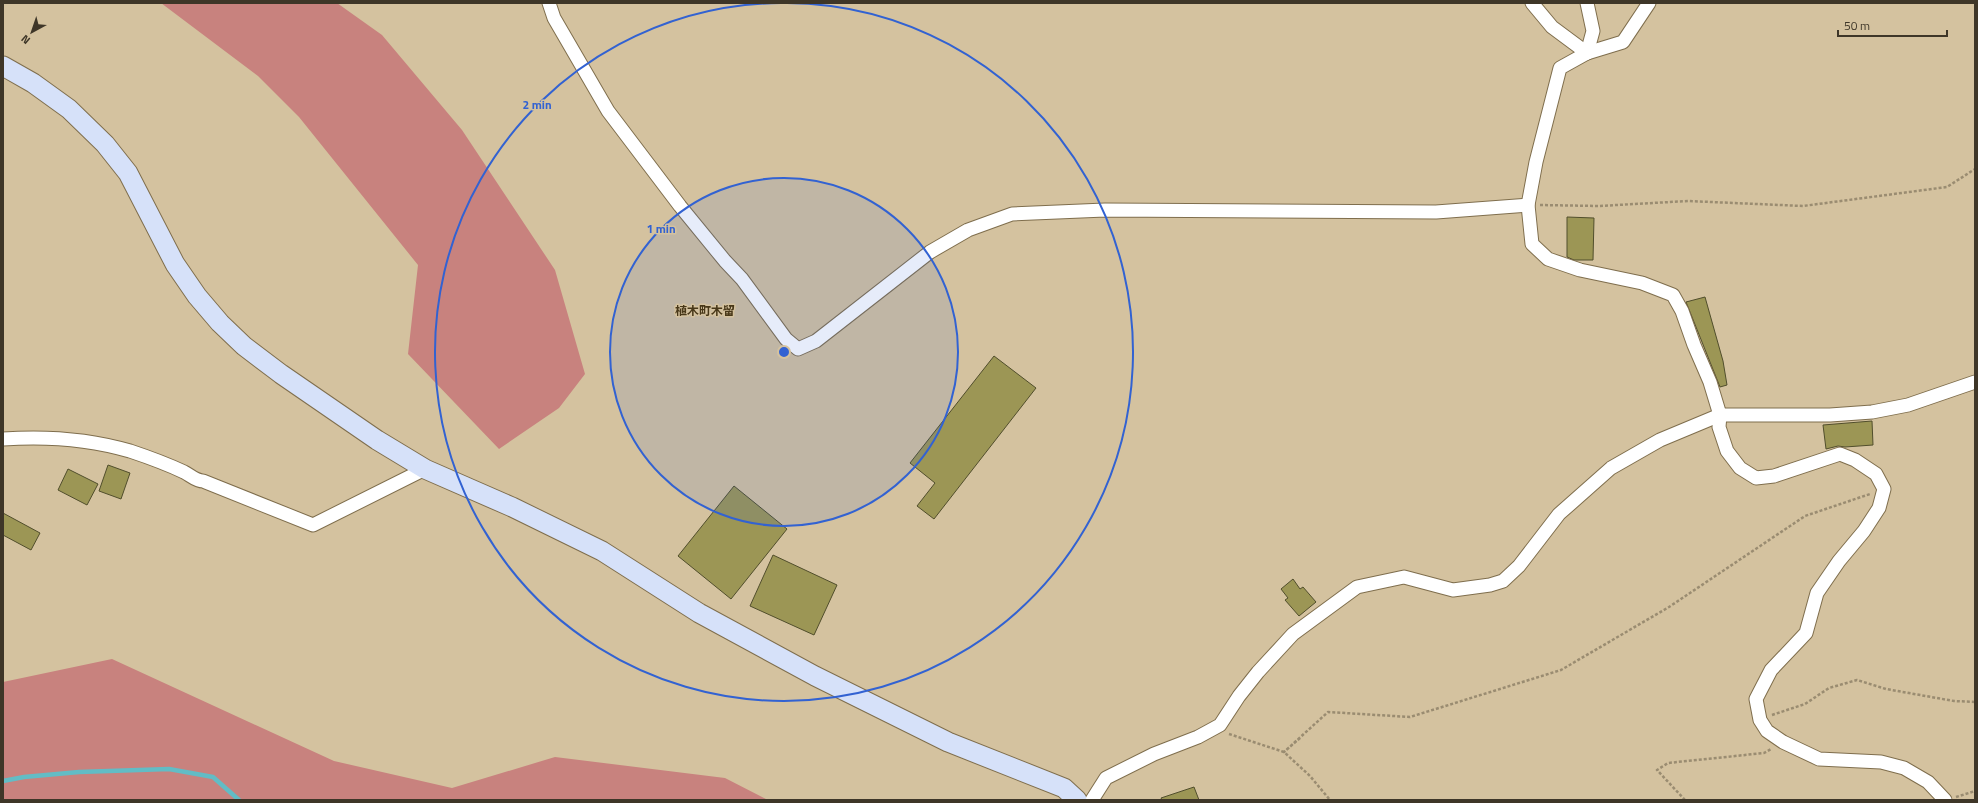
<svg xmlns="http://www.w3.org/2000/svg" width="1978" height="803" viewBox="0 0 1978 803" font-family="'Titillium Web','Noto Sans JP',sans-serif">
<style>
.forest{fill:#c8827e}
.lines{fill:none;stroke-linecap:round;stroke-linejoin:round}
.stream{stroke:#62bcc5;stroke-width:4.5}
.building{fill:#9c9655;stroke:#514e2c}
.street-casing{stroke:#7f6e4d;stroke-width:15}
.secondary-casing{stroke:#7f6e4d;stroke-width:21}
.path{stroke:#9a8c71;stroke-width:2.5;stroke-dasharray:3 2;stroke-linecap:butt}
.street{stroke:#fff;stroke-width:13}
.secondary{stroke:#d6e1f9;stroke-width:19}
.ring{fill:none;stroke:#3262d2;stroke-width:2}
.labels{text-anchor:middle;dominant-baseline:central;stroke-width:3;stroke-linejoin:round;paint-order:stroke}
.quarter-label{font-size:12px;font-weight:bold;fill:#483819;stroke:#d4c29f}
.centre{fill:#3262d2;stroke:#d4c29f;stroke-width:2}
.ring-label{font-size:12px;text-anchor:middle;font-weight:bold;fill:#3262d2;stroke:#d4c29f;stroke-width:3;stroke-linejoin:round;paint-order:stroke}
</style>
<rect width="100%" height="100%" fill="#d4c29f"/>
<g class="forest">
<path d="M161 3H337L382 35 462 130 555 270 585 374 559 408 499 449 408 354 418 265 299 117 258 76Z"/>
<path d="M112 659 334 761 452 788 555 757 725 778 768 800H3V682Z"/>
</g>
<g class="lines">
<path class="stream" d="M3 781 24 777 79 772 169 769 213 777 239 800"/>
</g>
<g class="building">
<path d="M1567 217 1594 218 1593 260H1574L1567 257Z"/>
<path d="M1705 297 1723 361 1727 385 1720 387 1686 302Z"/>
<path d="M994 356 1036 388 934 519 917 506 935 483 910 463Z"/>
<path d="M1872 421 1873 445 1845 447 1838 446 1826 449 1823 425Z"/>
<path d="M108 465 130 473 121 499 99 491Z"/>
<path d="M68 469 98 484 87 505 58 490Z"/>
<path d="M734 486 787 529 731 599 678 556Z"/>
<path d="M3 513 40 533 31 550 3 535Z"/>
<path d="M773 555 837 585 814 635 750 606Z"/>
<path d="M1293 579 1300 589 1303 587 1316 602 1299 616 1285 600 1288 598 1281 589Z"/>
<path d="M1194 787 1199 800H1162L1161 798Z"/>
</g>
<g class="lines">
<defs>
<g id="street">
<path d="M549 3 554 18 608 111 680 206 725 261 742 279 786 339 798 349 816 341 930 252 968 230 1012 214 1105 210 1436 212 1528 205"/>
<path d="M1532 3 1552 27 1587 53"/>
<path d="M1587 3 1593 31 1587 53"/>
<path d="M1649 3 1623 42 1587 53 1560 68 1536 162 1528 205 1532 244 1548 259 1580 270 1642 283 1673 295 1682 311 1694 345 1710 382 1720 415 1719 427 1727 451 1740 468 1756 478 1774 476 1840 454 1855 460 1876 474 1884 489 1879 508 1864 531 1839 561 1817 593 1806 633 1771 670 1756 699 1760 720 1767 731 1783 742 1819 759 1881 762 1904 768 1928 782 1945 800"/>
<path d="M3 439C46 436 89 439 130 451 148 457 167 464 184 472 190 475 196 481 203 481L313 525 425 469"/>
<path d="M1092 800 1106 778 1154 754 1198 737 1220 725 1239 696 1258 672 1293 634 1357 587 1404 577 1453 590 1490 585 1503 581 1519 566 1559 514 1611 468 1660 440 1720 415H1830L1872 412 1908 405 1975 382"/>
</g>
<path id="secondary" d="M3 66 33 83 69 109 105 144 128 173 175 264 197 296 220 323 244 346 281 374 377 440 425 469 512 507 602 551 699 613 815 676 948 742 1064 788 1077 800"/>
</defs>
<use href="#street" class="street-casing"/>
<use href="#secondary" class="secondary-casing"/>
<g class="path">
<path d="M1540 205 1599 206 1688 201 1803 206 1947 187 1975 169"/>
<path d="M1772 715 1805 704 1829 688 1857 680 1886 689 1954 701 1975 702"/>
<path d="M1229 734 1284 752 1310 776 1330 800"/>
<path d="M1300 738 1284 752 1328 712 1410 717 1561 670 1669 607 1805 516 1870 494"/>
<path d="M1956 797 1975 791"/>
<path d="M1685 800 1657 770 1668 763 1764 753 1771 749"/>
</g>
<use href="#street" class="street"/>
<use href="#secondary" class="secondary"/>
</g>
<circle cx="784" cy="352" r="174" fill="#3262d2" fill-opacity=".12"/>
<g class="ring">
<circle cx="784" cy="352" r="174"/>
<path d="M787 3A349 349 0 1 1 781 3"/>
</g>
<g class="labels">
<g class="quarter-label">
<text x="705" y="310">植木町木留</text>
</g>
</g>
<circle cx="784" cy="352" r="6" class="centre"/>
<g class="ring-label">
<text x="537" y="109">2 min</text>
<text x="661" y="233">1 min</text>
</g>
<rect width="1978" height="803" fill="none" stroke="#3e3628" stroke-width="8"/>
<g transform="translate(32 32) rotate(220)" stroke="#d4c29f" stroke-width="3" paint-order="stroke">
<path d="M0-3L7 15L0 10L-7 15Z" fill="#3e3628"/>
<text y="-6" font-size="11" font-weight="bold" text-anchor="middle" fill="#3e3628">N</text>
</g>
<path d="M1838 30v6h109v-6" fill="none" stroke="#3e3628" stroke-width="2"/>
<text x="1844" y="30" font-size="12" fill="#3e3628" stroke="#d4c29f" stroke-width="3" paint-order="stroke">50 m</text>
</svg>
